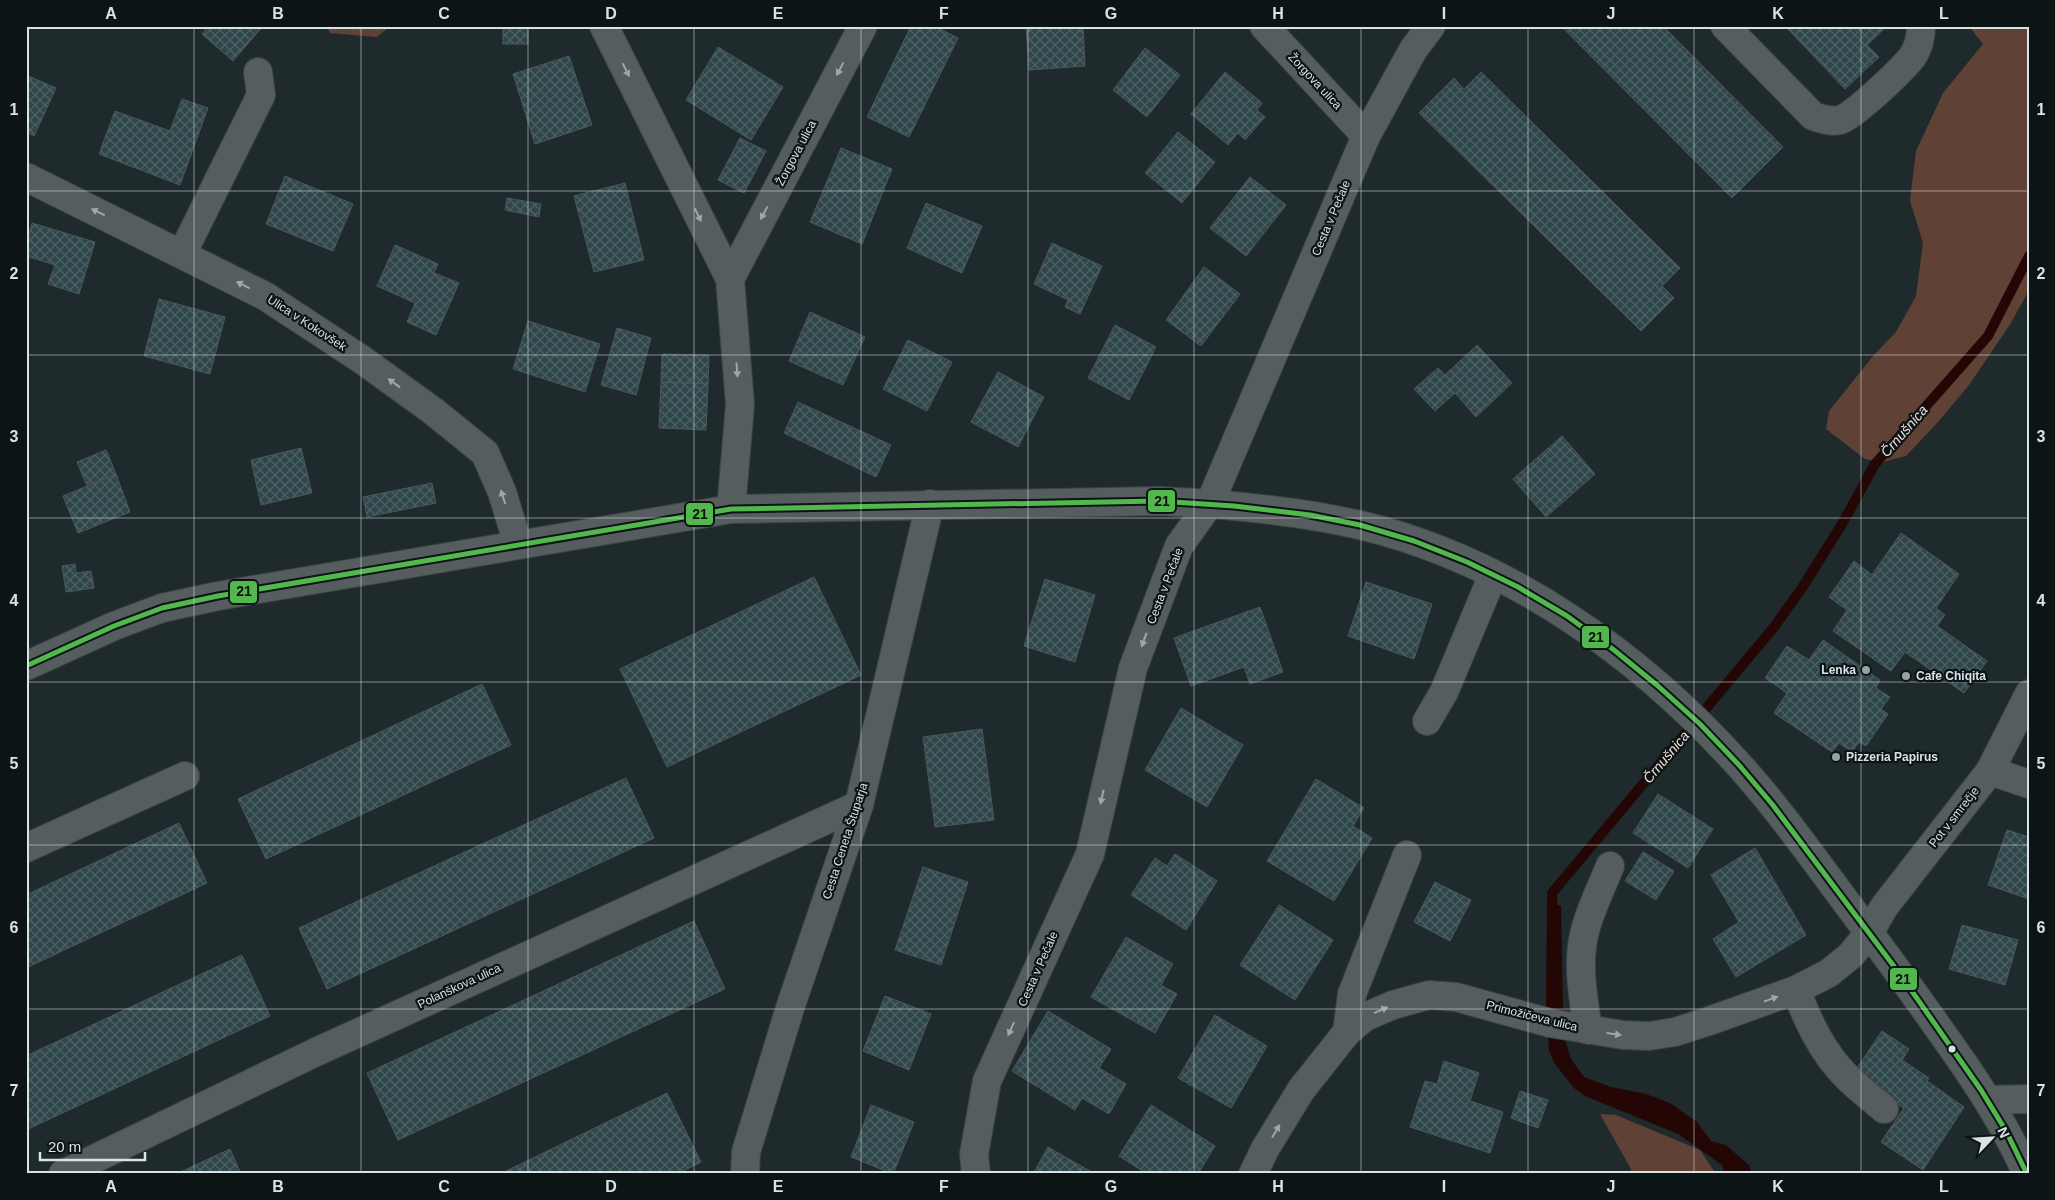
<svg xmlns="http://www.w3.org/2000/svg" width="2055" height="1200" viewBox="0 0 2055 1200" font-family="Helvetica,sans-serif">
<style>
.green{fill:#604136}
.forest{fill:url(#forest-crowns)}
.water{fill:#240604}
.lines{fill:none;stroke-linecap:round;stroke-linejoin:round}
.stream{stroke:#240604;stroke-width:10}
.building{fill:url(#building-cross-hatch);stroke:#4e5759}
.minor-casing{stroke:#3b4446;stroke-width:30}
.minor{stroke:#565d5f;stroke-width:28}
.bus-1-casing{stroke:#0c1416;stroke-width:9}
.bus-1{stroke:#52b84d;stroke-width:5}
.oneway{fill:#9ea7a9}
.grid{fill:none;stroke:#d8e3e6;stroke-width:1;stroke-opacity:0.55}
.poi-dot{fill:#97a2a5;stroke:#0c1416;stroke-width:2}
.bus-dot{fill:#d8e3e6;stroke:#0c1416;stroke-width:2}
.labels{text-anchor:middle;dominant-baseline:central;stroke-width:4.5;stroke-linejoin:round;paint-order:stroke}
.street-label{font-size:12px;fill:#d8e3e6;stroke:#0c1416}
.poi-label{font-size:12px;font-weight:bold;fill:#d8e3e6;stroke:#0c1416;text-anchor:start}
.water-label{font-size:14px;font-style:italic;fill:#f2dfd8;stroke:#0c1416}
.line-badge{stroke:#0c1416;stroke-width:2}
.pale-badge-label{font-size:14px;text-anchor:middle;font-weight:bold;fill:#111}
.neatline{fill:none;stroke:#d8e3e6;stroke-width:2}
.grid-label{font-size:16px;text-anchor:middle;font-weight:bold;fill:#d8e3e6}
</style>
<defs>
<pattern id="forest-crowns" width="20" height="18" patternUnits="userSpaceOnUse" patternTransform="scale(1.25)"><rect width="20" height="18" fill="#604136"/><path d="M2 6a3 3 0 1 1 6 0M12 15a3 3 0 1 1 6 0" fill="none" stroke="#765c53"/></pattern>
<pattern id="building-cross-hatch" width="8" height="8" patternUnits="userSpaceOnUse" patternTransform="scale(1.25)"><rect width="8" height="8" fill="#2f464a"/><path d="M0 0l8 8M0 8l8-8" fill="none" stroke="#4c6164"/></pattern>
</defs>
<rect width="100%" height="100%" fill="#1f2a2c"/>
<g class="green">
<path d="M1969 26H2029V290L2011 323 1969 385 1938 422 1906 456 1883 462 1865 459 1826 429 1829 411 1874 355 1896 332 1916 296 1923 243 1910 201 1916 151 1943 93 1983 44Z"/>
<path d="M1600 1114 1616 1115 1700 1150 1716 1174H1631V1169Z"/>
</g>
<path class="forest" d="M326 26H390L377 37 330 33Z"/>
<path class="water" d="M1547 901 1561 906 1563 1009 1565 1040 1571 1059 1584 1077 1611 1087 1646 1094 1670 1103 1697 1122 1711 1141 1726 1145 1749 1165 1752 1174H1725L1722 1165 1678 1134 1585 1096 1574 1088 1555 1064 1549 1051 1546 1006Z"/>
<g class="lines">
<path class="stream" d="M1553 916 1552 893 1774 627 1802 588 1842 524 1875 464 1988 336 2029 256"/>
</g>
<g class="building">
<path d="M208 26H263L233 61 202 34Z"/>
<rect x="503" y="26" width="25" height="18"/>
<path d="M911 26H934L958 38 909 137 867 117Z"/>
<path d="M1026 26H1083L1085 66 1029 70Z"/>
<path d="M1561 26H1663L1783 147 1732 198Z"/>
<path d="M1785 26H1885L1886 27 1867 45 1879 57 1845 89Z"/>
<path d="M718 47 783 87 751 140 686 100Z"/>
<path d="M1145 48 1180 75 1147 117 1113 90Z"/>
<path d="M569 56 592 125 535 144 513 74Z"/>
<path d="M1225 72 1262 103 1257 110 1265 117 1245 140 1238 133 1228 145 1191 114Z"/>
<path d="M1481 72 1680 268 1662 286 1674 298 1641 331 1419 113 1454 78 1464 89Z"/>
<path d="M26 75 56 88 34 136 26 132Z"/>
<path d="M182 99 208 108 180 185 99 154 115 111 170 131Z"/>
<path d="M1178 132 1215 162 1182 203 1145 173Z"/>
<path d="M740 138 766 151 744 193 718 180Z"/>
<path d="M841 148 892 169 862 244 810 222Z"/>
<path d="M285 176 353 204 333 251 266 224Z"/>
<path d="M1250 177 1286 205 1246 256 1210 228Z"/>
<path d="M625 183 644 260 594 272 574 196Z"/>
<path d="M507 198 541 204 539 217 505 210Z"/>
<path d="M926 203 982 226 962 273 907 248Z"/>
<path d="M32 223 95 242 79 294 48 284 55 265 26 256V244Z"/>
<path d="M1052 243 1102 266 1080 314 1065 307 1068 300 1034 284Z"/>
<path d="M395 245 438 264 434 273 459 283 436 335 407 322 415 303 377 286Z"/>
<path d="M1204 267 1240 294 1201 346 1166 320Z"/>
<path d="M159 299 225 317 210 374 144 356Z"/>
<path d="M810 312 865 337 843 385 789 361Z"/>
<path d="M528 321 600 344 585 392 513 369Z"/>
<path d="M1115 325 1156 347 1129 400 1088 378Z"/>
<path d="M617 328 651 338 636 395 601 385Z"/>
<path d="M908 340 952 362 927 411 883 389Z"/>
<path d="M1477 345 1512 383 1476 417 1455 393 1435 411 1414 389 1438 368 1445 375Z"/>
<path d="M662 354 709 355 708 384 661 382Z"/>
<path d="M998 372 1044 397 1018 447 971 422Z"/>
<path d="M661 382 708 384 706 430 659 428Z"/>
<path d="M798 402 891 445 876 477 784 433Z"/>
<path d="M1562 436 1595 474 1546 517 1513 479Z"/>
<path d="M301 448 312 493 261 505 251 460Z"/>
<path d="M106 450 116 474 87 486 77 462Z"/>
<path d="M116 474 130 512 78 533 63 496Z"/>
<path d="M432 483 436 503 367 517 363 497Z"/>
<path d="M1901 533 1959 574 1936 608 1945 615 1937 626 1987 661 1964 693 1905 652 1891 671 1833 631 1847 610 1829 597 1854 561 1872 575Z"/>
<path d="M75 564 76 573 91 571 94 588 66 592 62 566Z"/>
<path d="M814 577 861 675 667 767 620 669Z"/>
<path d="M1045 579 1095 595 1075 662 1024 646Z"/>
<path d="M1366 582 1432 604 1414 659 1348 636Z"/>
<path d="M1260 607 1283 672 1250 684 1244 667 1191 686 1174 638Z"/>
<path d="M1823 640 1880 680 1876 688 1890 697 1881 709 1888 714 1866 746 1859 742 1852 752 1839 743 1832 752 1774 713 1787 693 1765 678 1787 646 1809 660Z"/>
<path d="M482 684 511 745 266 859 238 799Z"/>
<path d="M1181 708 1243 745 1207 807 1145 770Z"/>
<path d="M982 729 994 820 935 827 923 737Z"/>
<path d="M626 778 654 838 327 989 299 928Z"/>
<path d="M1316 779 1364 808 1353 826 1372 838 1334 901 1267 861Z"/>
<path d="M1658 794 1713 829 1688 868 1633 833Z"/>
<path d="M179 823 207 883 26 968V895Z"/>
<path d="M2007 830 2029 837V899L1988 885Z"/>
<path d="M1755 848 1806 935 1736 977 1713 939 1739 922 1711 875Z"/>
<path d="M1643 852 1674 871 1656 900 1625 881Z"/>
<path d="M1175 854 1217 881 1186 930 1131 895 1155 858 1167 866Z"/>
<path d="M923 867 968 882 941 965 895 950Z"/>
<path d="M1435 882 1471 900 1450 941 1414 922Z"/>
<path d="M1279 905 1333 940 1295 1000 1240 965Z"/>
<path d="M694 921 725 989 398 1140 367 1073Z"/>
<path d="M1962 925 2018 940 2005 985 1949 969Z"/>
<path d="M1126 937 1173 964 1161 985 1177 994 1155 1033 1091 997Z"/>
<path d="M242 955 270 1016 26 1130V1056Z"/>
<path d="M885 996 931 1014 909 1070 863 1051Z"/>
<path d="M1048 1011 1111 1049 1099 1068 1126 1084 1109 1114 1082 1098 1075 1110 1012 1071Z"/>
<path d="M1215 1015 1267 1046 1231 1108 1178 1078Z"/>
<path d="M1882 1031 1909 1049 1902 1060 1929 1078 1927 1081 1964 1107 1923 1170 1881 1142 1904 1108 1853 1074Z"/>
<path d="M1444 1061 1479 1073 1470 1101 1503 1112 1490 1153 1410 1127 1425 1081 1437 1084Z"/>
<path d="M1520 1091 1548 1100 1538 1128 1511 1118Z"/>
<path d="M667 1093 701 1162 677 1174H500Z"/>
<path d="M871 1105 914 1122 893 1174 851 1157Z"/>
<path d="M1151 1105 1215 1146 1198 1174H1147L1119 1156Z"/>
<path d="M1048 1147 1095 1174H1033Z"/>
<path d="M230 1149 241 1174H176Z"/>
</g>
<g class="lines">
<defs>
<g id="minor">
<path d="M604 26 730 279 740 405 731 509"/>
<path d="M1264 26 1366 136"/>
<path d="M1725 26 1813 116C1822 119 1830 122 1840 120 1855 115 1902 70 1913 56 1919 46 1921 37 1921 26"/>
<path d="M26 177 265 296 361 359 433 411 485 453 502 492 518 544"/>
<path d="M182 254 261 95 258 72"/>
<path d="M730 279 863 26"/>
<path d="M26 666 114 626 162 608 218 596 731 509 1158 501C1226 504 1294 510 1360 525 1507 560 1639 654 1739 765 1784 815 1823 872 1864 926 1898 971 1931 1017 1963 1063 1987 1098 2010 1135 2027 1174"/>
<path d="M1427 721 1444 692 1493 575"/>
<path d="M1990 771 2029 784"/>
<path d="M26 848 185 776"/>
<path d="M1796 990C1808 1021 1822 1052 1846 1076 1858 1088 1871 1098 1884 1109"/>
<path d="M1588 1030C1583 996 1576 960 1586 927 1592 906 1602 886 1610 866"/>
<path d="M1347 1032 1352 994 1407 855"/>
<path d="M1988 1100 2029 1099"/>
<path d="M63 1174 316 1052 859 805"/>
<path d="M745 1174 746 1152 790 1008 859 805 930 504"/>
<path d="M976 1174 974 1154 987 1081 1090 854 1133 668 1179 546 1210 503 1366 136 1413 50 1431 26"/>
<path d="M1253 1174 1265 1149 1301 1090 1347 1032 1365 1017 1393 1005 1429 995 1456 997 1550 1023 1623 1035 1649 1036 1675 1032 1709 1021 1796 990 1829 973 1851 955 1869 933 1884 907 1990 771 2029 694"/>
</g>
</defs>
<use href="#minor" class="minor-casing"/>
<use href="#minor" class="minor"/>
<defs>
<path id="bus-1" d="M26 666 114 626 162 608 218 596 731 509 1158 501 1234 506 1310 515 1360 525 1414 541 1467 562 1518 587 1567 616 1614 650 1658 686 1700 724 1739 765 1772 804 1902 977 1981 1090 2006 1131 2027 1174"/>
</defs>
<use href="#bus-1" class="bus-1-casing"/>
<use href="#bus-1" class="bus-1"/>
</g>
<defs><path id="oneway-solid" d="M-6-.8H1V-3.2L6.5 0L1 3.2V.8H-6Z" transform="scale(1.25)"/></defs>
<g class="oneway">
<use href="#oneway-solid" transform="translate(840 69) rotate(118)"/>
<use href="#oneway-solid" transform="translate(626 70) rotate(63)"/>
<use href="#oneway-solid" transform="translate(98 212) rotate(-154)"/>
<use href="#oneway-solid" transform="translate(764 213) rotate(118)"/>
<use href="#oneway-solid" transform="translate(698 215) rotate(64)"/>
<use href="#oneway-solid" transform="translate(243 285) rotate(-153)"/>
<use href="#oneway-solid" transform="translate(737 370) rotate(86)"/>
<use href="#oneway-solid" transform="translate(394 383) rotate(-144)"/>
<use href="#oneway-solid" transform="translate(503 497) rotate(-108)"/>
<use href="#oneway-solid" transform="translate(1144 640) rotate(110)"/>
<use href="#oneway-solid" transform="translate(1102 797) rotate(103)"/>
<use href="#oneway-solid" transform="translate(1771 999) rotate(-20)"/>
<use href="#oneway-solid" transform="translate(1381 1010) rotate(-24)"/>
<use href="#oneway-solid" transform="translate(1011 1029) rotate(114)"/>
<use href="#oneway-solid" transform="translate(1614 1034) rotate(8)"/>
<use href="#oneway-solid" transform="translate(1276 1131) rotate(-59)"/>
</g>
<path class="grid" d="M194 26V1174M361 26V1174M528 26V1174M694 26V1174M861 26V1174M1028 26V1174M1194 26V1174M1361 26V1174M1528 26V1174M1694 26V1174M1861 26V1174M26 191H2029M26 355H2029M26 518H2029M26 682H2029M26 845H2029M26 1009H2029"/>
<g class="poi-dot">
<circle cx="1866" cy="670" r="5"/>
<circle cx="1906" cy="676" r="5"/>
<circle cx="1836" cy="757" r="5"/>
</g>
<circle class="bus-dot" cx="1952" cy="1049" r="4.5"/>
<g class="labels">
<g class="street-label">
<text transform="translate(1315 81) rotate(47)">Žorgova ulica</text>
<text transform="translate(796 153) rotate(-62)">Žorgova ulica</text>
<text transform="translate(1331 218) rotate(-67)">Cesta v Pečale</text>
<text transform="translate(307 323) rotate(33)">Ulica v Kokovšek</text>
<text transform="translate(1165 586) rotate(-69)">Cesta v Pečale</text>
<text transform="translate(1954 817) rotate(-52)">Pot v smrečje</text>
<text transform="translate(845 841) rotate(-72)">Cesta Ceneta Štuparja</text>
<text transform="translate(1038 969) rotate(-66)">Cesta v Pečale</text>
<text transform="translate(459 986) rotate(-25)">Polanškova ulica</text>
<text transform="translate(1532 1016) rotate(14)">Primožičeva ulica</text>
</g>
<g class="poi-label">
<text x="1856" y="670" text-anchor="end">Lenka</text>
<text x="1916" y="676">Cafe Chiqita</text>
<text x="1846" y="757">Pizzeria Papirus</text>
</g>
<g class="water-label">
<text transform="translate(1904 431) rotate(-49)">Črnušnica</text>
<text transform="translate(1666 757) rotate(-50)">Črnušnica</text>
</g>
</g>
<g class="line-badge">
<rect x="1147" y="489" width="29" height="24" rx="5" fill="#52b84d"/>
<rect x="685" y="502" width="29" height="24" rx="5" fill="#52b84d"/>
<rect x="229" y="580" width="29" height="24" rx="5" fill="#52b84d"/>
<rect x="1581" y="625" width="29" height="24" rx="5" fill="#52b84d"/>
<rect x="1889" y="967" width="29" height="24" rx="5" fill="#52b84d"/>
</g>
<g class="pale-badge-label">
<text x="1162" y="506">21</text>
<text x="700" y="519">21</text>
<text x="244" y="596">21</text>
<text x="1596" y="642">21</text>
<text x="1903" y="984">21</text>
</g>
<rect width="2055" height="1200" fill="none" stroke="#0c1416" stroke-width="55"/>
<g transform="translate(1992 1138) rotate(65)" stroke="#0c1416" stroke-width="4" paint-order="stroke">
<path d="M0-4L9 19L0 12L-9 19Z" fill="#d8e3e6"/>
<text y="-8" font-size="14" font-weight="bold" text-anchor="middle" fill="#d8e3e6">N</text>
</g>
<path d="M40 1152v8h105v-8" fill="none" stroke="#d8e3e6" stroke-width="2.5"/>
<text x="48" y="1152" font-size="15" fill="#d8e3e6" stroke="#0c1416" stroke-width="4" paint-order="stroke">20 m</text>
<rect x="28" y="28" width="2000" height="1144" class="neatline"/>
<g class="grid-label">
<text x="111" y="19">A</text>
<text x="278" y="19">B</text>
<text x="444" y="19">C</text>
<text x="611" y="19">D</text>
<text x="778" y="19">E</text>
<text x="944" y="19">F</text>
<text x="1111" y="19">G</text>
<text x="1278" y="19">H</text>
<text x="1444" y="19">I</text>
<text x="1611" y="19">J</text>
<text x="1778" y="19">K</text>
<text x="1944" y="19">L</text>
<text x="14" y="115">1</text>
<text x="2041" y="115">1</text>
<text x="14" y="279">2</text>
<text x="2041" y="279">2</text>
<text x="14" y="442">3</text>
<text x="2041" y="442">3</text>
<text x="14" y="606">4</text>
<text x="2041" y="606">4</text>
<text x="14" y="769">5</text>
<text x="2041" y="769">5</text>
<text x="14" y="933">6</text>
<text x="2041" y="933">6</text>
<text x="14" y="1096">7</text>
<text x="2041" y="1096">7</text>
<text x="111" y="1192">A</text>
<text x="278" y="1192">B</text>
<text x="444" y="1192">C</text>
<text x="611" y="1192">D</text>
<text x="778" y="1192">E</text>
<text x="944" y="1192">F</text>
<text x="1111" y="1192">G</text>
<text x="1278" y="1192">H</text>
<text x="1444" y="1192">I</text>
<text x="1611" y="1192">J</text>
<text x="1778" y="1192">K</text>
<text x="1944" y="1192">L</text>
</g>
</svg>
